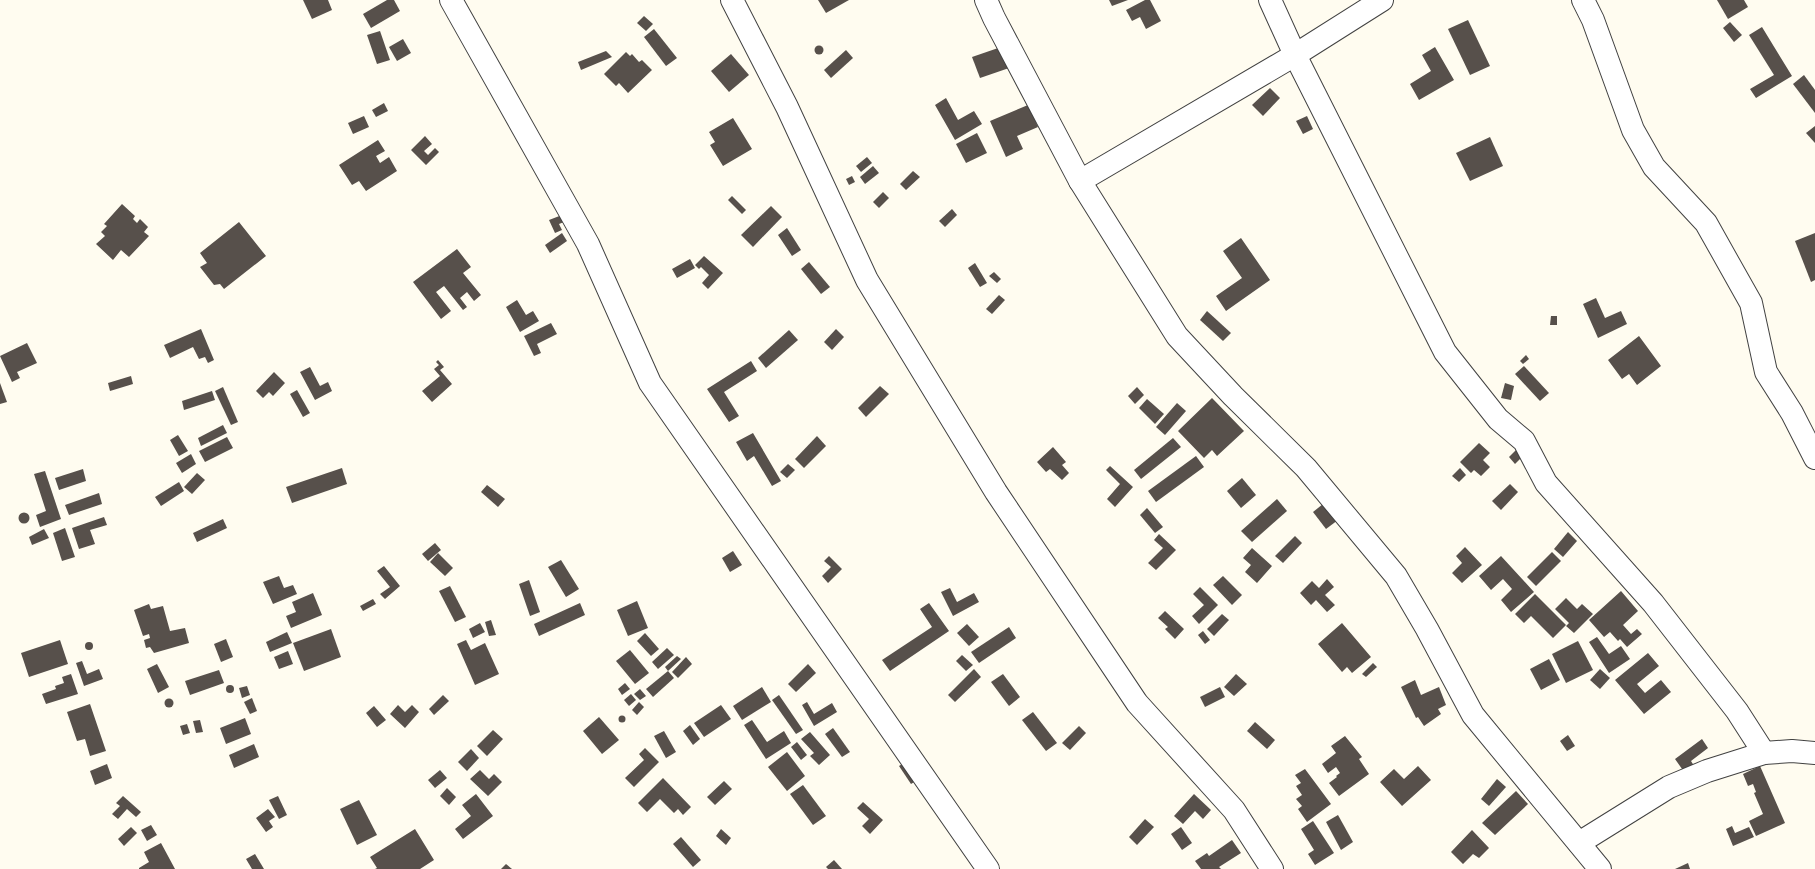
<svg xmlns="http://www.w3.org/2000/svg" width="1815" height="869" viewBox="0 0 1815 869" font-family="'Roboto Serif',serif">
<style>
.building{fill:#57504b}
.lines{fill:none;stroke-linecap:round;stroke-linejoin:round}
.minor-casing{stroke:#424242;stroke-width:24}
.minor{stroke:#fff;stroke-width:22}
</style>
<rect width="100%" height="100%" fill="#fffcf0"/>
<g class="building">
<path d="M303 0H328L332 10 312 19Z"/>
<path d="M387 0H394L400 11 371 28 363 14Z"/>
<path d="M818 0H849L826 13Z"/>
<path d="M1109 0H1128L1112 6Z"/>
<path d="M1145 0H1150L1161 21 1146 29 1140 17 1132 21 1126 10Z"/>
<path d="M1717 0H1744L1748 7 1728 19Z"/>
<path d="M644 16 653 24 646 31 637 23Z"/>
<path d="M1468 20 1490 66 1470 75 1448 29Z"/>
<path d="M1730 22 1742 35 1734 42 1723 28Z"/>
<path d="M1762 27 1792 76 1756 98 1750 89 1774 75 1749 35Z"/>
<path d="M654 29 677 58 666 66 644 37Z"/>
<path d="M380 31 390 60 377 64 367 35Z"/>
<path d="M403 39 411 53 397 61 389 47Z"/>
<circle cx="819" cy="50" r="4.5"/>
<path d="M1004 46 1012 67 980 78 972 57Z"/>
<path d="M1435 47 1454 80 1419 100 1410 84 1431 71 1422 55Z"/>
<path d="M846 50 853 58 831 78 824 70Z"/>
<path d="M606 51 612 57 581 70 578 62Z"/>
<path d="M626 52 630 56 632 54 639 62 642 60 652 70 628 93 619 83 616 86 604 74Z"/>
<path d="M731 54 749 75 729 92 711 71Z"/>
<path d="M1804 75 1815 90V113L1793 84Z"/>
<path d="M1270 88 1280 98 1263 116 1252 105Z"/>
<path d="M946 98 958 120 974 111 982 124 955 140 935 105Z"/>
<path d="M384 103 388 111 376 117 372 110Z"/>
<path d="M1028 105 1038 127 1017 136 1023 149 1006 157 990 121Z"/>
<path d="M364 116 369 127 353 134 348 123Z"/>
<path d="M1307 116 1313 129 1303 134 1296 121Z"/>
<path d="M733 118 752 149 723 166 710 145 715 142 709 132Z"/>
<path d="M1815 126V143L1806 133Z"/>
<path d="M977 133 987 153 966 163 956 144Z"/>
<path d="M425 136 432 144 424 151 428 155 435 148 439 152 426 165 411 150Z"/>
<path d="M1490 137 1503 166 1470 181 1456 153Z"/>
<path d="M378 140 385 151 376 156 380 163 389 157 397 171 366 191 359 181 352 185 339 165Z"/>
<path d="M867 157 872 163 861 172 856 166Z"/>
<path d="M873 166 879 173 865 184 860 177Z"/>
<path d="M913 171 920 177 906 190 900 184Z"/>
<path d="M852 176 855 182 849 185 846 179Z"/>
<path d="M883 192 889 198 879 208 873 202Z"/>
<path d="M732 196 746 210 742 214 728 200Z"/>
<path d="M122 204 135 216 133 219 137 223 140 219 148 227 144 232 149 236 129 257 121 250 113 260 96 244 105 236 101 232 107 226 104 224Z"/>
<path d="M771 206 782 217 753 247 741 235Z"/>
<path d="M952 209 957 215 945 227 939 221Z"/>
<path d="M562 215 564 222 559 224 562 230 555 233 549 220Z"/>
<path d="M239 222 266 256 224 289 220 284 214 285 200 267 207 263 200 253Z"/>
<path d="M787 228 801 250 792 256 778 235Z"/>
<path d="M562 233 567 241 550 253 545 245Z"/>
<path d="M1815 233V280L1811 282 1795 241Z"/>
<path d="M1241 238 1270 280 1226 311 1216 296 1242 278 1223 251Z"/>
<path d="M457 249 471 267 463 273 481 295 474 301 467 292 460 298 467 307 463 310 444 286 436 292 451 311 441 319 413 282Z"/>
<path d="M704 256 723 273 708 289 702 283 709 275 701 267 699 269 695 265Z"/>
<path d="M690 259 695 268 677 278 672 269Z"/>
<path d="M809 262 830 287 821 294 801 269Z"/>
<path d="M975 263 987 283 980 287 968 268Z"/>
<path d="M994 272 1001 279 997 283 989 276Z"/>
<path d="M999 295 1005 300 992 314 986 309Z"/>
<path d="M1596 298 1605 318 1621 311 1627 324 1598 338 1583 304Z"/>
<path d="M517 300 526 315 533 311 539 321 520 332 506 307Z"/>
<path d="M1207 311 1231 333 1223 341 1200 320Z"/>
<path d="M1551 316H1557V325H1550Z"/>
<path d="M551 323 557 334 537 344 541 353 534 356 524 336Z"/>
<path d="M201 329 214 360 208 363 205 357 199 359 193 347 170 358 164 345Z"/>
<path d="M836 329 844 337 832 350 824 342Z"/>
<path d="M789 330 798 340 766 368 758 358Z"/>
<path d="M1639 336 1661 366 1637 385 1629 374 1622 379 1608 360Z"/>
<path d="M27 343 37 363 17 372 20 378 12 382 0 356Z"/>
<path d="M1526 355 1529 359 1523 364 1520 361Z"/>
<path d="M438 360 444 367 440 370 452 384 432 402 422 391 440 376 434 369 439 365 436 362Z"/>
<path d="M751 361 757 371 724 392 739 416 729 422 707 389Z"/>
<path d="M1524 366 1549 393 1540 401 1515 374Z"/>
<path d="M310 367 320 386 328 382 332 391 315 400 300 372Z"/>
<path d="M274 372 285 383 273 396 269 392 263 398 256 391Z"/>
<path d="M131 376 133 384 110 391 108 383Z"/>
<path d="M0 383 7 402 0 404Z"/>
<path d="M1505 383 1514 386 1511 400 1501 398Z"/>
<path d="M880 386 889 394 866 417 858 408Z"/>
<path d="M223 387 238 422 231 425 215 391Z"/>
<path d="M1137 387 1144 395 1135 404 1128 396Z"/>
<path d="M297 390 310 413 303 417 290 394Z"/>
<path d="M212 391 215 400 184 410 182 401Z"/>
<path d="M1212 398 1244 431 1217 456 1212 450 1204 458 1178 431Z"/>
<path d="M1147 399 1164 414 1155 424 1139 408Z"/>
<path d="M1177 403 1186 411 1165 435 1156 427Z"/>
<path d="M223 425 227 433 201 446 198 438Z"/>
<path d="M753 433 781 481 772 486 754 456 747 461 736 442Z"/>
<path d="M178 435 188 451 179 456 170 440Z"/>
<path d="M817 436 826 446 804 468 795 459Z"/>
<path d="M227 437 233 448 205 462 199 451Z"/>
<path d="M1173 438 1181 447 1141 479 1134 470Z"/>
<path d="M1479 443 1490 453 1483 460 1490 467 1481 476 1474 470 1471 473 1460 462Z"/>
<path d="M1053 447 1066 462 1062 465 1069 473 1062 480 1050 469 1046 472 1037 462Z"/>
<path d="M1517 449 1523 456 1515 464 1509 457Z"/>
<path d="M191 454 196 464 182 473 176 463Z"/>
<path d="M1196 456 1204 467 1156 502 1148 491Z"/>
<path d="M788 464 795 470 787 478 780 472Z"/>
<path d="M1110 466 1133 487 1115 507 1107 499 1120 484 1106 470Z"/>
<path d="M342 468 347 484 292 503 286 487Z"/>
<path d="M1460 468 1466 475 1459 482 1452 476Z"/>
<path d="M83 469 86 481 59 490 55 478Z"/>
<path d="M45 471 61 519 40 527 36 515 46 511 34 474Z"/>
<path d="M197 473 205 480 192 494 184 487Z"/>
<path d="M1242 478 1256 495 1241 508 1227 491Z"/>
<path d="M179 482 184 491 161 506 155 497Z"/>
<path d="M1510 484 1518 492 1501 510 1492 501Z"/>
<path d="M487 485 505 499 498 507 481 492Z"/>
<path d="M99 493 102 504 69 515 65 505Z"/>
<path d="M1277 499 1287 511 1252 542 1241 531Z"/>
<path d="M1328 500 1342 517 1326 529 1313 512Z"/>
<path d="M1147 508 1163 527 1155 533 1140 515Z"/>
<circle cx="24" cy="518" r="5.5"/>
<path d="M104 517 107 525 90 530 95 544 79 549 72 528Z"/>
<path d="M223 519 227 528 197 542 193 533Z"/>
<path d="M65 528 75 557 62 561 53 533Z"/>
<path d="M44 529 49 538 32 545 29 537Z"/>
<path d="M1568 532 1577 541 1563 557 1554 549Z"/>
<path d="M1159 534 1176 550 1156 570 1148 563 1163 548 1154 540Z"/>
<path d="M1295 536 1302 543 1283 563 1275 556Z"/>
<path d="M435 543 441 550 428 561 422 554Z"/>
<path d="M1465 547 1482 565 1462 583 1452 573 1462 563 1456 556Z"/>
<path d="M1252 548 1272 566 1257 583 1245 572 1251 565 1243 558Z"/>
<path d="M733 551 742 565 730 572 722 558Z"/>
<path d="M1552 552 1561 561 1536 586 1527 577Z"/>
<path d="M438 553 453 568 445 576 430 562Z"/>
<path d="M829 556 842 569 828 583 822 576 831 567 824 561Z"/>
<path d="M1501 556 1534 592 1511 612 1501 600 1512 589 1503 579 1491 590 1479 576Z"/>
<path d="M561 560 579 589 566 597 548 567Z"/>
<path d="M384 566 400 586 385 599 380 594 390 587 377 571Z"/>
<path d="M279 576 284 588 293 585 297 594 273 604 263 582Z"/>
<path d="M1223 576 1242 595 1232 605 1213 585Z"/>
<path d="M1327 579 1334 587 1325 595 1335 605 1327 612 1316 600 1311 605 1300 593 1312 581 1319 588Z"/>
<path d="M529 580 540 612 530 616 519 584Z"/>
<path d="M450 586 466 617 455 622 439 591Z"/>
<path d="M1200 587 1218 605 1199 624 1192 616 1204 605 1193 594Z"/>
<path d="M950 588 957 602 974 593 979 602 953 616 941 592Z"/>
<path d="M1621 591 1638 611 1623 625 1631 634 1637 629 1642 634 1627 647 1620 639 1618 641 1610 632 1604 637 1589 620Z"/>
<path d="M313 593 322 615 291 628 286 616 296 612 292 602Z"/>
<path d="M1535 594 1566 625 1553 638 1531 616 1524 623 1515 614Z"/>
<path d="M1566 598 1577 609 1582 604 1593 614 1574 633 1566 626 1569 623 1555 609Z"/>
<path d="M373 599 376 604 363 611 360 606Z"/>
<path d="M637 601 648 628 628 636 617 610Z"/>
<path d="M580 603 585 615 539 636 534 624Z"/>
<path d="M929 603 949 631 890 671 882 660 932 627 920 609Z"/>
<path d="M149 604 151 609 163 606 170 631 185 628 189 643 154 653 150 647 146 648 144 640 150 638 149 634 143 636 134 610Z"/>
<path d="M1165 611 1184 629 1175 639 1165 629 1168 627 1158 618Z"/>
<path d="M1222 614 1229 620 1214 636 1207 629Z"/>
<path d="M491 620 496 635 489 636 485 622Z"/>
<path d="M480 623 485 632 473 638 469 629Z"/>
<path d="M1342 623 1371 657 1352 673 1347 667 1342 672 1318 644Z"/>
<path d="M967 624 979 637 969 646 957 633Z"/>
<path d="M1009 627 1016 638 979 663 971 652Z"/>
<path d="M331 629 341 657 304 671 293 643Z"/>
<path d="M1203 631 1210 640 1205 644 1198 635Z"/>
<path d="M287 632 292 643 270 652 266 642Z"/>
<path d="M645 633 659 649 651 656 637 641Z"/>
<path d="M1597 637 1609 654 1621 646 1630 659 1609 673 1589 642Z"/>
<path d="M226 639 233 657 221 662 214 644Z"/>
<path d="M60 640 68 664 29 677 21 653Z"/>
<path d="M466 640 471 650 485 643 499 674 475 685 457 644Z"/>
<path d="M1578 641 1593 670 1566 683 1552 654Z"/>
<circle cx="89" cy="646" r="4"/>
<path d="M667 648 674 655 658 669 652 662Z"/>
<path d="M630 650 649 673 635 684 616 661Z"/>
<path d="M288 651 293 664 279 669 274 657Z"/>
<path d="M1648 653 1659 666 1637 684 1645 693 1661 680 1671 692 1644 714 1615 680Z"/>
<path d="M962 655 973 665 966 671 956 661Z"/>
<path d="M677 656 681 659 668 671 665 667Z"/>
<path d="M686 657 692 664 678 678 672 672Z"/>
<path d="M1549 659 1560 680 1541 690 1530 669Z"/>
<path d="M82 661 87 674 99 669 103 679 84 686 76 663Z"/>
<path d="M1373 663 1377 667 1366 677 1362 674Z"/>
<path d="M157 664 169 687 158 693 147 669Z"/>
<path d="M808 664 816 673 796 692 788 684Z"/>
<path d="M974 669 981 677 955 702 948 695Z"/>
<path d="M1600 669 1610 678 1600 689 1590 680Z"/>
<path d="M219 670 224 683 190 695 185 681Z"/>
<path d="M668 671 674 678 653 697 646 689Z"/>
<path d="M71 674 78 694 46 704 42 694 56 689 55 686 64 683 62 677Z"/>
<path d="M1003 674 1020 697 1009 706 991 682Z"/>
<path d="M1236 674 1247 684 1234 696 1224 687Z"/>
<path d="M1415 680 1421 695 1439 687 1446 705 1438 709 1441 714 1424 726 1418 717 1416 718 1401 687Z"/>
<path d="M625 683 630 689 622 695 618 689Z"/>
<circle cx="230" cy="689" r="4"/>
<path d="M247 686 250 695 242 698 239 688Z"/>
<path d="M762 687 771 702 742 720 733 706Z"/>
<path d="M1220 687 1225 697 1205 707 1200 697Z"/>
<path d="M640 689 646 696 640 700 634 694Z"/>
<path d="M631 694 636 700 629 706 624 700Z"/>
<path d="M443 695 449 701 434 715 429 709Z"/>
<path d="M779 695 803 730 796 734 772 700Z"/>
<path d="M252 698 257 711 250 714 244 702Z"/>
<circle cx="169" cy="703" r="4.5"/>
<path d="M639 702 644 707 637 715 632 710Z"/>
<path d="M807 702 814 714 832 703 837 712 814 726 802 705Z"/>
<path d="M90 704 106 751 90 756 85 739 77 741 67 712Z"/>
<path d="M398 705 405 712 412 705 419 712 405 728 390 714Z"/>
<path d="M721 705 731 719 704 737 694 723Z"/>
<path d="M374 706 386 720 377 727 366 713Z"/>
<path d="M1033 712 1057 743 1046 751 1022 720Z"/>
<circle cx="622" cy="719" r="3.5"/>
<path d="M599 717 619 740 602 754 583 731Z"/>
<path d="M245 718 251 734 226 744 220 728Z"/>
<path d="M200 720 203 732 196 733 193 721Z"/>
<path d="M752 720 767 742 784 731 791 743 766 759 744 725Z"/>
<path d="M1255 722 1275 740 1267 749 1247 731Z"/>
<path d="M187 724 190 733 183 735 180 726Z"/>
<path d="M690 725 700 739 693 745 683 731Z"/>
<path d="M1079 726 1086 733 1070 750 1062 743Z"/>
<path d="M833 728 850 752 842 757 825 734Z"/>
<path d="M493 730 503 739 487 756 477 746Z"/>
<path d="M664 731 676 752 666 758 654 736Z"/>
<path d="M810 732 830 755 819 765 810 756 814 753 801 739Z"/>
<path d="M1568 735 1575 746 1567 751 1560 741Z"/>
<path d="M1345 736 1362 757 1359 759 1369 774 1339 796 1329 783 1337 777 1336 776 1340 773 1336 767 1328 773 1322 764 1336 753 1331 746Z"/>
<path d="M1702 739 1708 748 1691 761 1696 769 1687 776 1675 759Z"/>
<path d="M797 742 807 755 801 760 791 747Z"/>
<path d="M254 744 259 757 234 768 229 755Z"/>
<path d="M645 748 659 762 634 787 625 778 644 760 639 754Z"/>
<path d="M471 749 479 758 467 771 458 762Z"/>
<path d="M787 752 805 776 787 791 768 767Z"/>
<path d="M907 761 919 779 911 784 899 766Z"/>
<path d="M107 764 112 778 95 785 90 771Z"/>
<path d="M1418 766 1431 780 1402 806 1380 782 1394 769 1404 779Z"/>
<path d="M1760 766 1785 823 1756 836 1749 821 1763 814 1754 793 1756 792 1753 784 1748 786 1743 774Z"/>
<path d="M1305 769 1331 804 1307 822 1298 809 1302 806 1296 799 1302 795 1296 786 1301 783 1295 775Z"/>
<path d="M440 770 447 778 435 788 428 780Z"/>
<path d="M480 770 489 779 494 774 502 782 488 796 470 779Z"/>
<path d="M663 778 691 807 683 815 678 809 674 813 660 799 647 812 638 803Z"/>
<path d="M1497 779 1506 787 1489 806 1481 799Z"/>
<path d="M724 781 732 789 715 805 707 797Z"/>
<path d="M803 785 826 816 813 825 790 794Z"/>
<path d="M447 788 456 797 449 805 440 796Z"/>
<path d="M1516 791 1528 804 1495 835 1482 823Z"/>
<path d="M476 794 493 816 463 839 455 829 471 816 462 805Z"/>
<path d="M1194 794 1211 810 1203 819 1195 811 1183 824 1174 816Z"/>
<path d="M123 796 141 812 136 817 127 809 118 819 112 814 120 806 116 803Z"/>
<path d="M278 796 287 815 279 819 269 800Z"/>
<path d="M359 800 377 835 357 845 340 809Z"/>
<path d="M863 802 883 820 870 834 862 826 869 819 857 808Z"/>
<path d="M268 809 275 817 269 821 273 827 266 832 256 818Z"/>
<path d="M1338 815 1353 842 1341 850 1326 822Z"/>
<path d="M1145 819 1154 827 1137 845 1129 837Z"/>
<path d="M1313 821 1334 853 1315 865 1308 854 1314 850 1301 829Z"/>
<path d="M151 825 157 835 147 841 141 830Z"/>
<path d="M1732 826 1735 833 1749 827 1754 837 1733 846 1726 829Z"/>
<path d="M131 827 137 833 124 846 118 839Z"/>
<path d="M1181 827 1192 843 1182 850 1171 834Z"/>
<path d="M415 829 434 860 420 869H375L377 868 370 857Z"/>
<path d="M721 829 731 838 726 845 716 836Z"/>
<path d="M1472 830 1489 848 1479 858 1473 854 1463 864 1451 852Z"/>
<path d="M681 837 701 860 693 867 673 844Z"/>
<path d="M1232 840 1241 853 1219 867 1221 869H1201L1195 861 1207 853 1209 856Z"/>
<path d="M161 843 175 869H139V868L149 862 144 852Z"/>
<path d="M255 854 264 869H252L246 859Z"/>
<path d="M834 860 842 869H828L826 867Z"/>
<path d="M1688 863 1690 869H1675Z"/>
<path d="M506 864 512 869H501Z"/>
</g>
<g class="lines">
<defs>
<g id="minor">
<path d="M451 0 588 244 650 383 988 869"/>
<path d="M732 0 787 107 867 280 996 492 1137 703 1234 810 1272 869"/>
<path d="M986 0 994 18 1080 181 1177 336 1233 396 1306 468 1396 576 1427 629 1473 715 1600 869"/>
<path d="M1270 0 1295 55 1445 352 1498 419 1524 441 1546 483 1653 603 1737 711 1764 753"/>
<path d="M1583 0 1593 20 1633 130 1654 167 1706 223 1751 303 1766 372 1792 413 1815 458"/>
<path d="M1080 181 1295 55 1382 0"/>
<path d="M1579 843 1669 787 1707 771 1764 753 1792 751 1815 753"/>
</g>
</defs>
<use href="#minor" class="minor-casing"/>
<use href="#minor" class="minor"/>
</g>
</svg>
